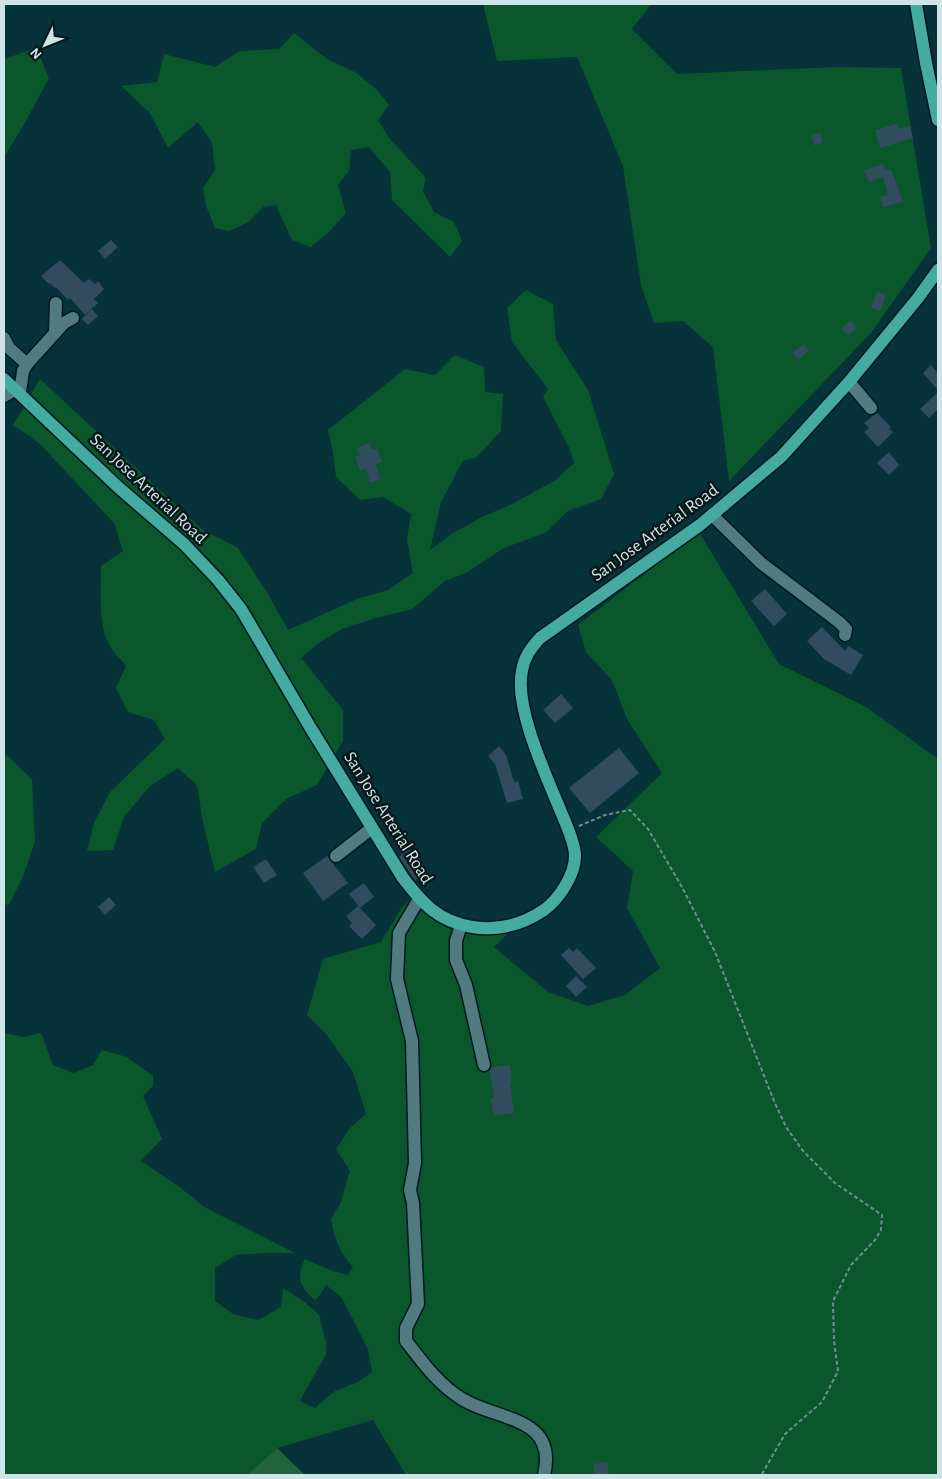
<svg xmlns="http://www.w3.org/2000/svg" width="942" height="1479" viewBox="0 0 942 1479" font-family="'Alegreya Sans',sans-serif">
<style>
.green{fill:#0b572c}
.forest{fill:#21643a}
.building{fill:#304c5e}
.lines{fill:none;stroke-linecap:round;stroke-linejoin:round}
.minor-casing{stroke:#00191d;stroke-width:15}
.major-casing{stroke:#00191d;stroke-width:15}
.path{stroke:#6d8e93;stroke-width:2;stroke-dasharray:4 2.5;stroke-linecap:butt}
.minor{stroke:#527a81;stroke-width:12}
.major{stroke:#45aba1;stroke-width:12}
.labels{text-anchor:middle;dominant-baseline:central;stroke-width:5;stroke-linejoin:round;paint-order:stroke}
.street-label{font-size:18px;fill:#cfe4e8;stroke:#07171a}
</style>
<rect width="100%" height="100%" fill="#063239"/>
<g class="green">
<path d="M483 4H651L632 29 677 74 838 67 901 68 931 248 871 333 729 481 713 347 683 321 654 323 641 285 623 166 577 57 497 61Z"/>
<path d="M294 33 327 59 355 72 377 90 389 105 378 120 389 138 426 178 423 191 434 212 454 222 462 241 450 257 392 200 390 172 369 147 351 150 349 171 338 185 346 213 329 232 311 247 292 240 276 205 263 207 247 223 229 231 215 228 206 206 203 188 215 170 212 143 198 122 168 148 150 113 121 86 157 82 164 54 215 67 240 51 279 49Z"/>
<path d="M36 48 49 78 22 128 4 157V59Z"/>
<path d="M526 290 553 304 556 340 588 390 614 474 601 499 568 511 545 533 504 548 466 573 445 581 412 609 376 618 342 629 317 644 301 658 343 710V741L317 785 286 799 262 823 256 849 215 872 203 823 197 785 178 768 150 786 124 817 113 850 87 851 94 823 110 792 165 739 154 720 128 712 116 688 126 666C122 661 117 656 113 651 97 630 101 591 101 566L123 551 114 523 39 443 13 425 40 379 203 530 238 548 268 594 288 630 357 599 388 590 413 573 407 539 411 514 383 497 360 500 336 477 333 452 328 430 405 369 435 375 455 355 484 367 485 392 503 394 501 431 477 457 463 461 441 502 430 550 453 533 482 517 512 504 556 480 574 463 569 447 543 397 548 389 512 342 507 308Z"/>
<path d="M699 532 779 664 866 707 938 759V1475H406L373 1420 277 1448 247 1475H4V1033L24 1037 41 1033 53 1065 74 1073 93 1065 102 1050 127 1057 153 1076V1086L143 1096 162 1139 141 1161 181 1188 204 1207 295 1253H264L236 1255 215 1268V1301L233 1314 258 1320 281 1307 283 1288 305 1302 319 1315 326 1342V1354L300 1401 315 1408 335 1391 358 1382 372 1372 368 1349 342 1298 326 1285 320 1295 315 1300C299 1286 296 1278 305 1259L330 1270 348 1275 353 1267C339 1251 335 1240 331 1219L340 1204 350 1171 336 1149 350 1128 366 1114 353 1072 326 1034 307 1015 323 959 381 942 402 907 416 895 461 925 518 923 494 947 548 992 588 1006 625 995 660 968 627 908 633 871 596 837 662 773 627 719 612 680 586 652 578 625Z"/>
<path d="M4 753 32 779 35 842 22 879 9 905 4 904Z"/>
</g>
<path class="forest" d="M277 1448 305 1475H247Z"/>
<g class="building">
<path d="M897 124 898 129 910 126 913 138 880 148 875 130Z"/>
<path d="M820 133 823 142 815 146 811 136Z"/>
<path d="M883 164 885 171 891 169 903 202 883 207 880 197 888 195 883 177 869 182 864 170Z"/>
<path d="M111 240 118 247 105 259 98 251Z"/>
<path d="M60 260 84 283 89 279 95 284 98 281 104 289 94 299 98 303 85 315 70 298 68 300 56 287 55 288 50 283 49 284 41 276Z"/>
<path d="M877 292 886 295 880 311 871 308Z"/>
<path d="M92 309 98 316 88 325 82 319Z"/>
<path d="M851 320 857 328 847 336 842 328Z"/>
<path d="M804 344 809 351 798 360 792 353Z"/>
<path d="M931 365 938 373V390L923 373Z"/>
<path d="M938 392V409L929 418 920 409Z"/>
<path d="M877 413 891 427 889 429 893 432 878 447 864 432 869 428 864 423Z"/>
<path d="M369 443 372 450 377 448 382 462 376 464 380 480 370 483 366 468 360 471 355 457 360 455 357 448Z"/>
<path d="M889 452 899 465 889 475 877 463Z"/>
<path d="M765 589 787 614 774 626 751 601Z"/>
<path d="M822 627 845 651 848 646 863 655 851 675 824 659 807 641Z"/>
<path d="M561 694 573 708 555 723 543 710Z"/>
<path d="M499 746 506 755 514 782 518 781 523 799 507 803 495 764 488 756Z"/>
<path d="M619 748 639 773 590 813 569 788Z"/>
<path d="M399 830 411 851 415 849 427 873 415 880 399 857 402 855 390 835Z"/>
<path d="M327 856 348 883 323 901 303 873Z"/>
<path d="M266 859 277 875 264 883 253 867Z"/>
<path d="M364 883 374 897 360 908 349 894Z"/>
<path d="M109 897 116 905 105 915 98 907Z"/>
<path d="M358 906 376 925 362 939 349 926 352 923 346 916Z"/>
<path d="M569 948 573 952 577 948 596 968 583 979 561 955Z"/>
<path d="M576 976 587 987 576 997 566 986Z"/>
<path d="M510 1065 512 1082 510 1083 514 1113 494 1116 491 1098H494L490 1070 492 1067Z"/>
<path d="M607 1462 609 1475H595L593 1464Z"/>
</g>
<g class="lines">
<defs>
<g id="minor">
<path d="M55 333 56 303"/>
<path d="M4 338 9 348 27 364"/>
<path d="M849 382 871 408"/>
<path d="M20 392 23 371 27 364 64 323 73 318"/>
<path d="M4 396 16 389"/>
<path d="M712 515 761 563 839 622 846 629 845 635"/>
<path d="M336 856 372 828"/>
<path d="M419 899 399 933 397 979 412 1041 415 1163 410 1190 413 1203 418 1304 406 1328V1341C422 1362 439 1385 462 1399 498 1421 558 1416 544 1475"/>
<path d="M461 925 456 941V960L466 985 484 1065"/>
</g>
<g id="major">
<path d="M916 4 926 63 938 120"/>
<path d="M4 379 118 487 184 544 218 580 241 609 310 727 403 878C423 904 438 921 472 927 498 931 522 925 544 910 559 899 575 875 575 856 575 843 566 824 561 812 547 777 514 708 522 671 524 657 531 648 540 638L700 525 781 457 849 382 918 298 938 270"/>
</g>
</defs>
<use href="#minor" class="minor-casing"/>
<use href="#major" class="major-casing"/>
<path class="path" d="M579 826 605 815 630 810 648 829 682 887 715 952 774 1101 786 1127 803 1151 835 1183 882 1215 881 1230 875 1240 851 1265 833 1301 834 1341 838 1371 822 1402 785 1434 762 1474"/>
<use href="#minor" class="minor"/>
<use href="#major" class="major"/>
</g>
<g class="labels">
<g class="street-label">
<text transform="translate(148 489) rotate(43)">San Jose Arterial Road</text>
<text transform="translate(655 533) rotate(-36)">San Jose Arterial Road</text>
<text transform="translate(388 818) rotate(58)">San Jose Arterial Road</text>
</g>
</g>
<rect width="942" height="1479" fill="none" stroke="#cfe4e8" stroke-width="10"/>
<g transform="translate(45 45) rotate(227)" stroke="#07171a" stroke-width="4" paint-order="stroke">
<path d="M0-4L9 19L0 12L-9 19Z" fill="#cfe4e8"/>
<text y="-8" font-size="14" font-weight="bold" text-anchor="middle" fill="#cfe4e8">N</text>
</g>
</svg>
